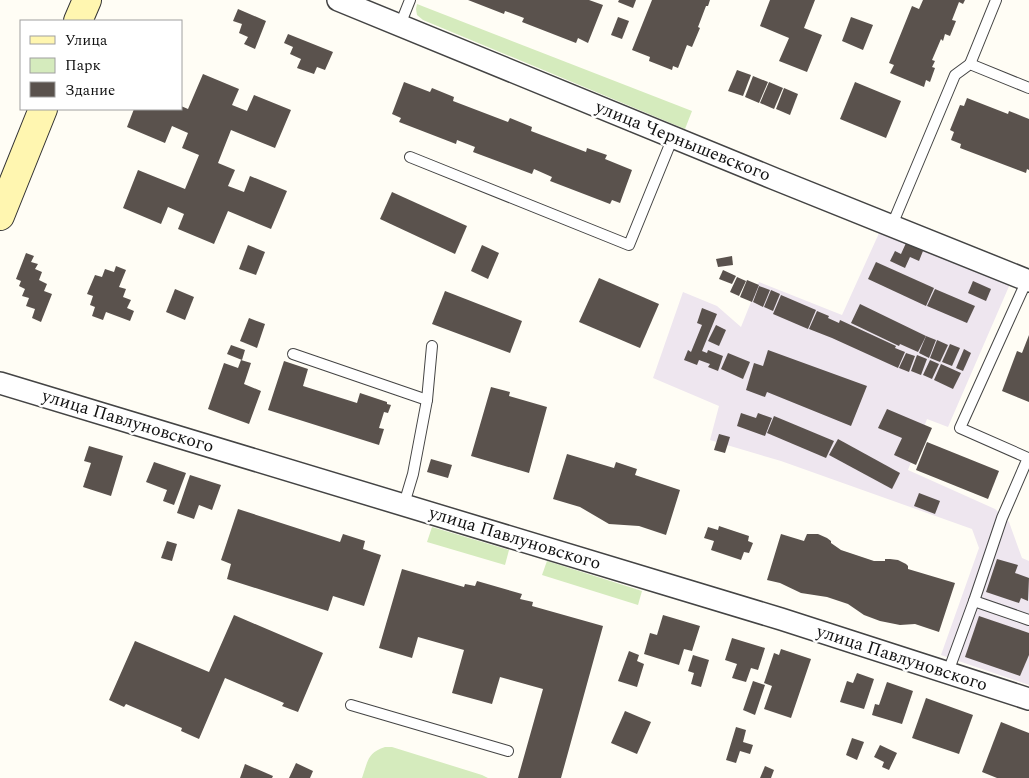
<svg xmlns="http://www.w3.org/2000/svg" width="1029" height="778" viewBox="0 0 1029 778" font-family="Spectral,serif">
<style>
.industrial{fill:#eee6ef}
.green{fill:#d5ebbd}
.building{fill:#5a524d}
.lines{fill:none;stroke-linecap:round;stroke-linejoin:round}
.lane-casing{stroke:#444;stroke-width:12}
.street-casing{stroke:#444;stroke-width:24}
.secondary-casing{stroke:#333;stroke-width:30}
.lane{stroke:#fff;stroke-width:10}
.street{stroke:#fff;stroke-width:21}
.secondary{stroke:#fff6b0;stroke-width:28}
.labels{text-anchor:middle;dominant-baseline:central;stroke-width:5;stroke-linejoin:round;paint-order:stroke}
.street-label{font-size:18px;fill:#111;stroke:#fff}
</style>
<rect width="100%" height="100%" fill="#fffdf5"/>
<path class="industrial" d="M880 231 1010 284 948 427 927 419 908 470 995 509 1009 522 1022 558 1029 561V685L941 655 979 548 972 529 781 461 710 440 719 406 653 378 683 292 717 306 741 327 759 282 842 315Z"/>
<g class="green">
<path d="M417 4 692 111 685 129 423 20 417 15 416 9Z"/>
<path d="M432 527 509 550 505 565 427 542Z"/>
<path d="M547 561 642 591 638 605 542 575Z"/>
<path d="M385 747H392L482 775 488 778H362C368 761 367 753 385 747Z"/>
</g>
<g class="building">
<path d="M468 0H589L603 5 588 43 578 38 576 43 522 22 524 18 505 11 504 14Z"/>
<path d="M619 0H636L633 8 618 2Z"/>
<path d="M652 0H710L708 6H706L698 27 700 28 692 47 687 45 678 68 673 66 672 70 649 61 650 57 632 50Z"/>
<path d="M770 0H815L804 28 822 35 807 72 779 61 789 38 760 26Z"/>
<path d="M923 0H965L963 4 959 2 952 20 956 21 950 36 945 34 943 41 941 39 932 60 935 61 932 67 935 68 930 82 926 80 924 87 890 73 894 65 889 63 912 6 919 9Z"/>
<path d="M238 9 266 21 255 49 244 44 248 37 239 33 242 24 233 21Z"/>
<path d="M618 17 629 21 622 39 611 35Z"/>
<path d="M851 17 873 25 863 50 842 41Z"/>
<path d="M288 34 333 52 325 70 317 67 314 74 297 68 301 59 290 54 293 47 284 43Z"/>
<path d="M737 70 751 75 743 96 728 91Z"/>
<path d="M203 74 239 89 232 105 247 111 254 95 291 110 275 148 231 130 218 163 235 170 228 186 244 192 250 176 287 191 271 229 228 211 214 244 178 229 184 214 168 207 161 224 123 208 138 170 185 189 199 155 182 148 188 133 172 126 165 143 127 127 134 109H181V106L188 109Z"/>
<path d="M753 76 768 82 759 103 745 97Z"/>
<path d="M404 82 430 92 432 88 454 97 453 101 508 122 510 118 532 127 531 131 586 152 587 148 607 155 605 159 632 170 620 203 612 200 610 204 550 181 552 177 534 169 532 174 473 152 475 147 457 140 456 144 399 122 401 118 392 114Z"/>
<path d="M769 82 783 88 774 109 760 103Z"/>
<path d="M855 82 901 101 886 138 840 119Z"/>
<path d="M784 88 798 94 790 115 776 109Z"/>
<path d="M967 98 1008 114 1009 111 1029 119V170L1027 169 1026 173 960 148 961 144 951 140 954 132 950 130 960 105 964 106Z"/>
<path d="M392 192 467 226 455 254 380 219Z"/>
<path d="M906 243 923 251 919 261 910 257 905 268 890 261 895 251 901 254Z"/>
<path d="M248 245 265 252 256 275 239 269Z"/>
<path d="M482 245 499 253 488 279 471 271Z"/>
<path d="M26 253 34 256 31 262 38 264 35 269 42 272 39 280 47 284 44 291 52 294 41 322 32 318 35 309 26 306 29 298 22 296 25 289 19 286 21 281 16 279Z"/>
<path d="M732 256 733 265 718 267 716 259Z"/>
<path d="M876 262 934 288 926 306 868 279Z"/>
<path d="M116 266 126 270 119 287 126 289 123 297 131 300 127 308 134 311 130 321 106 312 103 320 92 316 95 307 90 305 93 296 87 294 95 275 102 277 105 269 114 272Z"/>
<path d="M723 270 736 276 732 284 719 279Z"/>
<path d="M737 277 746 281 739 296 730 292Z"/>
<path d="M599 278 659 304 640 348 579 322Z"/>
<path d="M747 280 759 285 752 302 740 297Z"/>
<path d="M973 281 991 289 986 301 968 293Z"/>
<path d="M759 286 770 290 763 307 753 302Z"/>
<path d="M175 289 194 297 185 320 166 312Z"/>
<path d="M935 289 975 306 967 323 927 306Z"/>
<path d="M771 290 780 294 773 311 764 307Z"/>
<path d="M445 291 522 321 510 353 432 324Z"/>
<path d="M781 295 816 310 808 329 773 314Z"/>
<path d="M860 304 926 336 918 352 900 344 899 346 851 323Z"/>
<path d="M702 308 717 314 702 351 707 353 708 350 723 356 718 371 708 367 710 364 699 360 697 365 684 360 688 350 691 352 702 325 697 323Z"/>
<path d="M817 311 829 316 828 318 839 323 840 320 896 346 895 348 905 352 898 368 832 338 835 331 832 338 809 329Z"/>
<path d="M249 318 265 324 257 348 240 341Z"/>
<path d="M716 325 726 330 719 346 708 341Z"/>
<path d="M1029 335V402L1002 391 1017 351 1022 353Z"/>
<path d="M926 336 936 340 929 358 919 353Z"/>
<path d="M937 340 948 345 940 362 930 358Z"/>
<path d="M950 344 960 348 952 366 942 362Z"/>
<path d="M231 345 245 350 242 360 227 354Z"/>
<path d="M964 349 971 353 963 371 956 368Z"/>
<path d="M768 350 867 386 851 426 767 392 765 397 746 390 754 363 763 366Z"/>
<path d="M728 353 750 362 743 379 721 369Z"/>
<path d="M906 353 915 356 909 372 899 368Z"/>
<path d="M917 355 927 359 921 375 911 371Z"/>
<path d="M241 360 251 363 244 384 261 391 249 424 208 409 224 363 238 368Z"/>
<path d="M930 360 939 364 932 379 923 375Z"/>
<path d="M284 361 308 369 303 386 357 403 360 393 387 402V404L391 405 388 413 384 412 379 428 384 429 379 445 268 410Z"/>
<path d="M941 364 961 373 953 389 934 380Z"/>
<path d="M491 387 510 392 509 396 547 407 529 473 471 456Z"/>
<path d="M887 409 932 428 916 465 894 455 902 438 878 428Z"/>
<path d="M741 413 756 418 758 413 772 418 765 436 737 426Z"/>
<path d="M774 416 834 441 826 458 767 433Z"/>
<path d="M719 434 730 437 725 453 714 450Z"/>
<path d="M838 439 900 473 892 489 829 455Z"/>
<path d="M927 442 999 471 988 499 916 470Z"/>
<path d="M89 446 123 456 111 496 83 487 91 463 84 461Z"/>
<path d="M567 454 614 468 616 462 637 469 635 475 680 490 666 535 639 526 609 524 580 507 553 499Z"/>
<path d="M431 459 452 465 448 478 427 472Z"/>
<path d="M154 462 186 473 174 505 163 501 167 490 146 482Z"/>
<path d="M190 475 221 485 212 510 199 505 194 519 177 513Z"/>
<path d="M919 493 940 501 935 514 914 506Z"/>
<path d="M238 509 340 542 343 534 365 541 363 549 381 555 364 606 333 596 328 611 227 579 231 564 221 560Z"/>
<path d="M719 526 749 536 748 541 753 543 749 553 744 552 741 560 711 550 714 541 704 538 708 527 718 530Z"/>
<path d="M781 534 804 541 807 534H818L827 538 831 541V543L841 550 874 561H885V559H890L898 560 906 564 908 566V569L955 583 939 632 915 624 900 625 880 621 864 615 848 604 827 597 801 593 780 583 767 580Z"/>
<path d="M167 541 177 544 172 561 161 558Z"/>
<path d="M997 559 1018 565 1015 573 1029 578 1028 601 1021 598 1019 603 986 592Z"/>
<path d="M402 569 464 587 465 584 475 586 477 581 522 594 520 599 533 602 532 606 603 626 561 778H518L543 689 500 677 492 704 452 693 464 650 418 637 412 658 379 648Z"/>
<path d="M234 615 323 653 298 712 282 706 284 703 225 678 199 739 181 731 182 728 126 704 124 707 109 700 135 641 209 672Z"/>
<path d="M663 615 700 626 692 651 684 649 679 665 644 654 650 633 657 635Z"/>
<path d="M979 616 1029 633V655L1020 676 965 657Z"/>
<path d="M732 638 765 648 758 670 751 668 746 682 732 678 737 664 725 660Z"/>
<path d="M781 649 811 659 791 718 764 709 772 686 764 683 774 653 779 655Z"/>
<path d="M629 651 639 655 637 661 644 664 637 687 618 681Z"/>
<path d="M693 655 709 660 701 687 691 684 694 673 688 671Z"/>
<path d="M857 673 874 679 864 709 840 702 847 681 853 683Z"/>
<path d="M753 681 765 685 755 715 743 710Z"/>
<path d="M887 682 913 691 902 724 872 715 875 704 879 705Z"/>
<path d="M926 698 973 715 959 754 912 738Z"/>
<path d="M625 711 651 722 637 754 611 743Z"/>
<path d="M1001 722 1029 733V778H997L982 772Z"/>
<path d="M736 727 746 730 743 742 753 745 750 754 740 751 736 763 726 760Z"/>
<path d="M852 738 864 742 857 760 846 755Z"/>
<path d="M880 745 897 753 889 770 882 767 884 762 874 757Z"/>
<path d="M296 763 313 771 310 778H289Z"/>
<path d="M245 764 273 776 272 778H240Z"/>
<path d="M765 766 774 770 771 778H760Z"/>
</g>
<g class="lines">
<defs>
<g id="lane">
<path d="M400 25 410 0"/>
<path d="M970 64 996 0"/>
<path d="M410 157 629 245 673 137"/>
<path d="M892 225 955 75 970 64 1029 88"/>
<path d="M1027 280 960 428 1028 458 1002 518 974 601 1029 620"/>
<path d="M293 354 427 400"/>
<path d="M404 504 413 474 427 400 432 346"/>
<path d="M948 672 974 601"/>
<path d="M351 705 508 751"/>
</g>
<g id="street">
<path d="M338 0 775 179 1029 281"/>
<path d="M0 383 781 619 1029 699"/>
</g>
<g id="secondary">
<path d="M78 21 87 0"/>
<path d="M0 216 43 109"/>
</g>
</defs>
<use href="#lane" class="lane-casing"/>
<use href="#street" class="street-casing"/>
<use href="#secondary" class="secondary-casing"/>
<use href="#lane" class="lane"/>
<use href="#street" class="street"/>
<use href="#secondary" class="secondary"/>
</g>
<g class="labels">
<g class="street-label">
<text transform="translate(683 141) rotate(22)">улица Чернышевского</text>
<text transform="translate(128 421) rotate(17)">улица Павлуновского</text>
<text transform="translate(515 538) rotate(17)">улица Павлуновского</text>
<text transform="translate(902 658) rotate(18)">улица Павлуновского</text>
</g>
</g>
<rect x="20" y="20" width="162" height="90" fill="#ffffff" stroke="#a0a0a0"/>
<rect x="30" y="36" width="25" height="8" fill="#fff6b0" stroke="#a0a0a0"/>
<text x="65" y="45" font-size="15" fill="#111111">Улица</text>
<rect x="30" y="58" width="25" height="15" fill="#d5ebbd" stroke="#a0a0a0"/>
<text x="65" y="70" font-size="15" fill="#111111">Парк</text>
<rect x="30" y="82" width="25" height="15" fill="#5a524d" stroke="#a0a0a0"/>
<text x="65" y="95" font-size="15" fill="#111111">Здание</text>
</svg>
